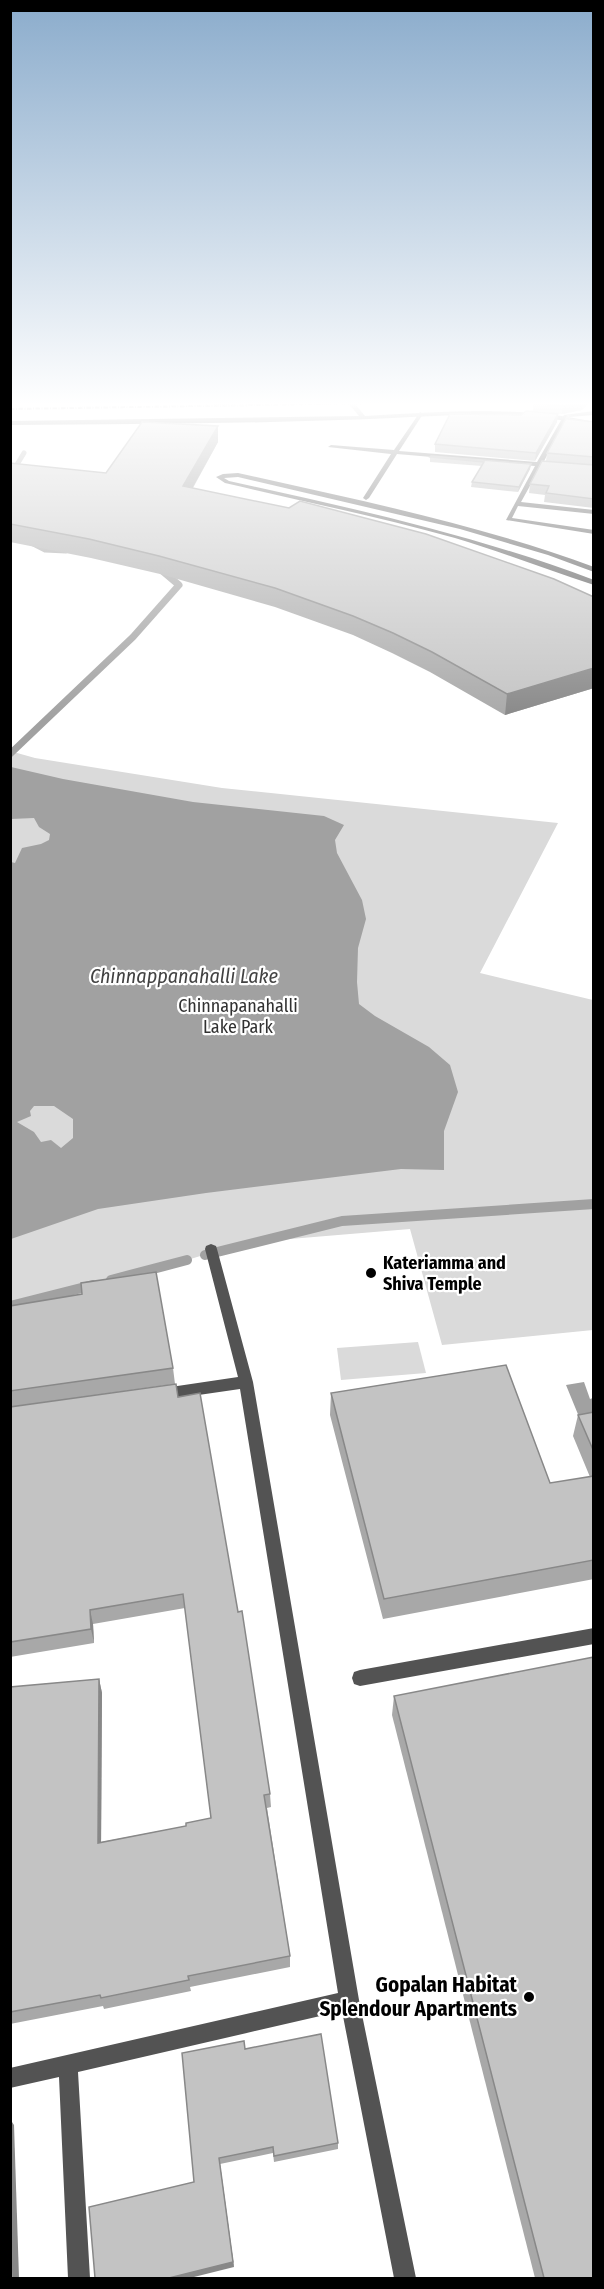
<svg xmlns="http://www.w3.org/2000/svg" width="604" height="2289" viewBox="0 0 604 2289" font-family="'Fira Sans Condensed',sans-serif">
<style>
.green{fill:#dadada}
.water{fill:#a1a1a1;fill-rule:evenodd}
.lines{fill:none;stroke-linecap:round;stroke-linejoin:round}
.stream-far2{stroke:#a1a1a1;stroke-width:5}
.stream-far1{stroke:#a1a1a1;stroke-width:7}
.stream{stroke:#a1a1a1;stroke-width:10}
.minor{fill:#535353;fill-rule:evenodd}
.tertiary{fill:#535353;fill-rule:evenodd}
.rail{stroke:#000;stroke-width:2;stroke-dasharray:4.5 1.5 1 1.5;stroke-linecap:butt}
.wall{fill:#a8a8a8}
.shaded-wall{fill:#888}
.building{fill:#c3c3c3;stroke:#888;stroke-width:1.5}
.poi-dot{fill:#000;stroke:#fff;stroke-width:2}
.labels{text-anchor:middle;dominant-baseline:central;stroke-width:4.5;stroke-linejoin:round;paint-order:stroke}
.park-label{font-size:18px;fill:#313131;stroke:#fff}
.poi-label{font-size:18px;font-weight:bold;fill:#000;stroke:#fff;text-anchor:start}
.water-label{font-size:20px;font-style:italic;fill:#424242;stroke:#fff}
.near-poi-label{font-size:21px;font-weight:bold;fill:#000;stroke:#fff;text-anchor:end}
</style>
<rect width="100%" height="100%" fill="#fff"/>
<g class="green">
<path d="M10 751 35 758 222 788 558 823 480 973 593 1000V1330L442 1345 410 1229 242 1243 11 1315Z"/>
<path d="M418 1342 426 1373 341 1380 337 1348Z"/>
</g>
<g class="water">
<path d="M11 767 63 779 193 802 324 816 344 825 335 840 337 853 362 900 366 919 358 948 357 982 359 1004 375 1016 429 1047 450 1065 458 1092 444 1131V1170L401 1169 206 1193 98 1209 11 1239V862L15 863 22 848 41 844 49 840 50 834 39 827 34 818 11 819ZM34 1106H54L73 1119V1138L61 1148 51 1140 41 1142 34 1132 17 1122 31 1116 30 1111Z"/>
<path d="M584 1382 590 1399 593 1398V1428L584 1429 566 1385Z"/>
</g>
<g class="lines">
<g class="stream-far2">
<path d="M10 476 24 453"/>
<path d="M10 532 45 550 66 551"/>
</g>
<path class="stream-far1" d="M10 754 133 637 179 585 160 569"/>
<g class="stream">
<path d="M205 1255 342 1221 594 1204"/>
<path d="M111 1280 187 1260"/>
<path d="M10 1306 93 1285"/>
</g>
<g class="minor">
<path d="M594 411V415L568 417 543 463 560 466 557 468 541 466 521 502 594 510V514L518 506 512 518 594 530V534L506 520 535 466 397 454 369 498 366 500 363 498 391 454 328 447 331 445 394 450 420 412 423 414 399 451 537 462 564 415Z"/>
<path d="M211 1244 216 1246 217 1249 253 1382 359 2000 416 2278H394L342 2011 78 2072 90 2278H68L59 2077 10 2088V2068L338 1993 240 1389 164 1400 159 1398 157 1394 159 1390 164 1388 238 1377 205 1249 206 1246Z"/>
<path d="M594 1628V1644L360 1686 354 1684 352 1678 354 1672 360 1670Z"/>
</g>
<g class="tertiary">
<path d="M351 401H355V404L365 416C442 412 517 405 594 422V426C509 407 425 418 339 420 230 424 120 424 10 425V421L359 416 349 404Z"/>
<path d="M238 473C358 500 478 524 594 567V572L548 555 460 529 238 477 224 478 229 481C352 508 475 535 594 580V585C547 570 502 552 455 538 379 517 302 501 225 483L216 477 223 474Z"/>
</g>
<path class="rail" d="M10 409 499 401"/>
</g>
<g class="wall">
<path d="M536 401H591L582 410 562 414 533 411V403Z"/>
<path d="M570 416V419L594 422V508L544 502 545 495 529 493 530 484 546 461 547 453Z"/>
<path d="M557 422 535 461 435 452V444Z"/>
<path d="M218 426V442L193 488 594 597V688L505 715 430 672 392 653 353 635 275 607 160 574 91 558 10 542V463L106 473Z"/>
<path d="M430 457 531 464 530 469 518 492 471 487 472 482 482 466 430 462Z"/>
<path d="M10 1306 173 1368 175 1384 10 1407Z"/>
<path d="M331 1393 550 1483 590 1477 573 1436 578 1415 594 1412V1579L383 1619 330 1415Z"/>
<path d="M178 1397 270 1794 271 1807 267 1808 290 1956V1967L190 1987 191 1991 104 2009 103 2006 10 2024V1687L99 1679 102 1693 101 1842 186 1826 211 1818 185 1608 93 1624 94 1643 10 1657V1407Z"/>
<path d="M394 1696 594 2278H535L392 1715Z"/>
<path d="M245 2049 338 2143V2149L274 2162 273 2153 220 2164 234 2267 194 2182Z"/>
</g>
<g class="shaded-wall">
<path d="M585 401H591L582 410 562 414 563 406Z"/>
<path d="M558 414 557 422 535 461 536 453Z"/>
<path d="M218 426V442L184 503 183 486Z"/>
<path d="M531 464 530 469 518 492 519 487Z"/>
<path d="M594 668V688L505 715 507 694Z"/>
<path d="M90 1610 93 1624 94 1643 91 1629Z"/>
<path d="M99 1679 102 1693 101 1856 98 1843Z"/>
<path d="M10 2119 14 2125 19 2278H13L10 2194Z"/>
<path d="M220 2164 234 2267 190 2278H169Z"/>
</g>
<g class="building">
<path d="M536 401H585L583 402 563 406 533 403Z"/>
<path d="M526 411 558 414 536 453 435 444 450 414 521 415Z"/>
<path d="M568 415 570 416 567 419 594 422V457L547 453Z"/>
<path d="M142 422 218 426 183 486 289 508 300 501 426 534 554 579 594 597V668L507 694 432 652 393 633 353 616 275 588 159 556 89 539 10 524V463L106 473Z"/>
<path d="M431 456 531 464 519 487 472 482 484 462 430 457Z"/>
<path d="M542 461 594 465V499L546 493 549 486 530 484Z"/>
<path d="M156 1272 173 1368 10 1391V1306L82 1294 81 1283Z"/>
<path d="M506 1365 550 1483 594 1476V1560L384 1599 331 1393Z"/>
<path d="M176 1384 178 1397 200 1393 238 1612 242 1611 270 1794 264 1795 290 1956 188 1976 189 1980 101 1998 100 1995 10 2012V1687L99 1679 98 1843 186 1826V1823L211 1818 183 1594 90 1610 91 1629 10 1642V1407Z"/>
<path d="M594 1412V1452L578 1415Z"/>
<path d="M594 1657V2278H544L394 1696Z"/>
<path d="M321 2034 338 2143 274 2156 273 2147 219 2158 233 2262 169 2278H95L89 2207 194 2182 182 2053 244 2041 245 2049Z"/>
<path d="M10 2194 13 2278H10Z"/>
</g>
<linearGradient id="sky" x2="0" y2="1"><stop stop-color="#8baccc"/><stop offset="0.56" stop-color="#fff"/><stop offset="1" stop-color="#fff" stop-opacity="0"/></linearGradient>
<rect width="604" height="721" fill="url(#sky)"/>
<g class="poi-dot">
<circle cx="371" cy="1273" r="6"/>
<circle cx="529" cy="1997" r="6"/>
</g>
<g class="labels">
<g class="park-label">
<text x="238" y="1006">Chinnapanahalli<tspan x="238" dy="21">Lake Park</tspan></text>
</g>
<g class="poi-label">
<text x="383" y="1263">Kateriamma and<tspan x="383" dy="21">Shiva Temple</tspan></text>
</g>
<g class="water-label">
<text x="184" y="976">Chinnappanahalli Lake</text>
</g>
<g class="near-poi-label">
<text x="517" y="1985">Gopalan Habitat<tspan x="517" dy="24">Splendour Apartments</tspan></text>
</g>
</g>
<rect width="604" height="2289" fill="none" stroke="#000000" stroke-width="24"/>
</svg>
